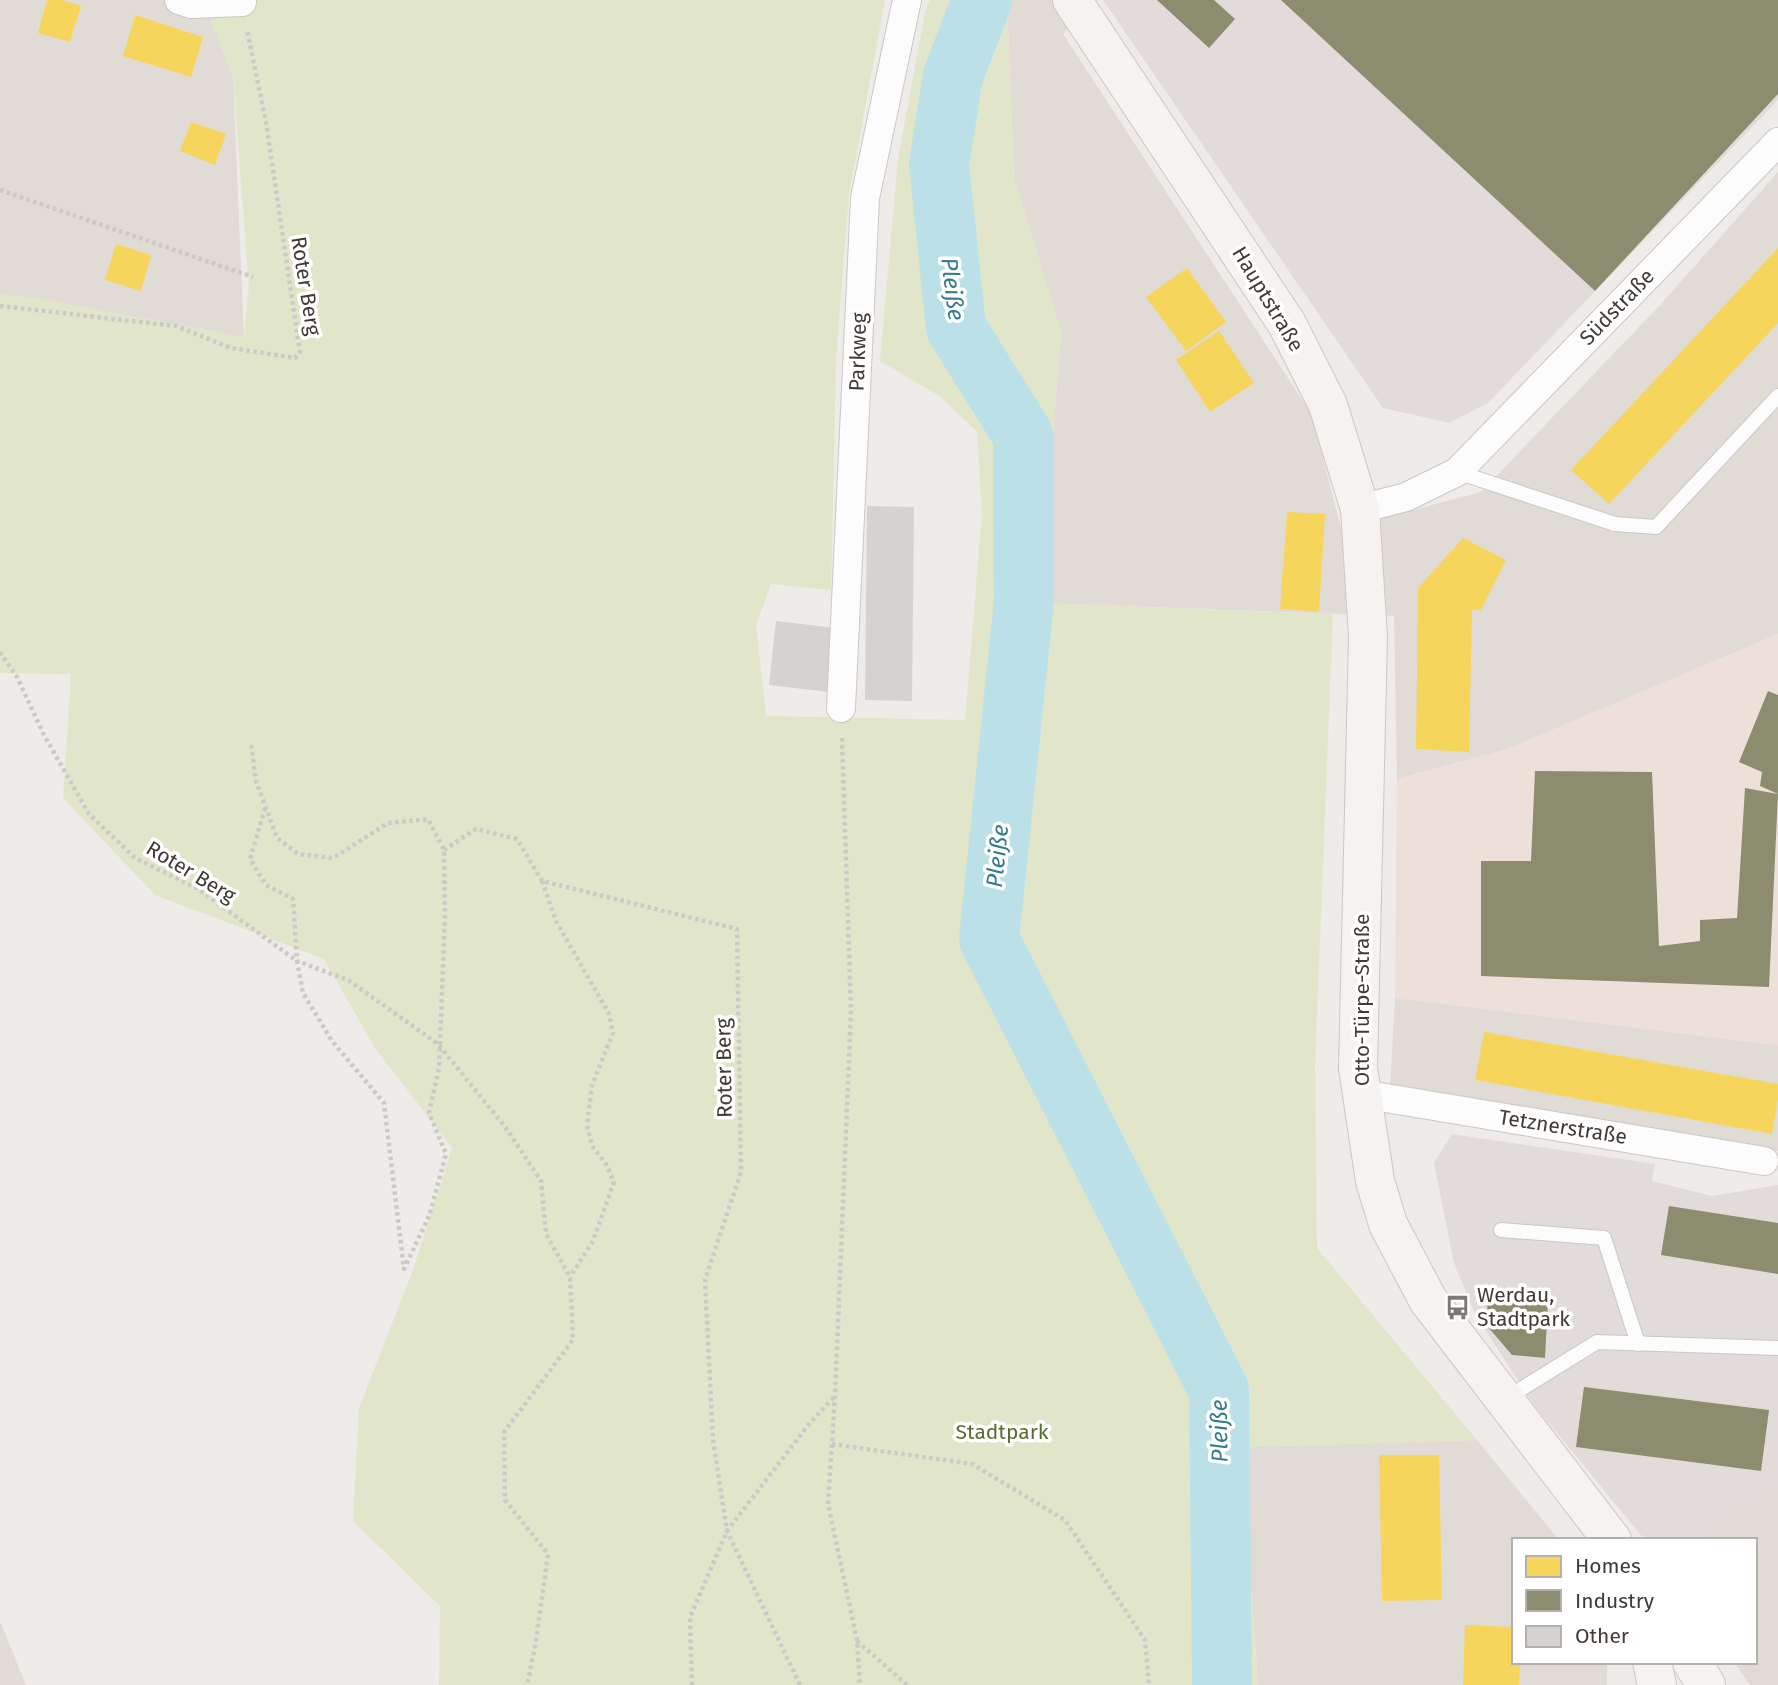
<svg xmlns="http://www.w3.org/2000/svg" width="1778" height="1685" viewBox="0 0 1778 1685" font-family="'Fira Sans',sans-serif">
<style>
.residential{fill:#e1dbd6}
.commercial{fill:#ede0d9}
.industrial{fill:#e1dcd9}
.green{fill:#e1e6ca}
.homes{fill:#f6d55c}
.industry{fill:#8c8c6e}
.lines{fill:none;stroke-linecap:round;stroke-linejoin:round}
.river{stroke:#bce0e8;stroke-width:60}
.building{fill:#d6d2cf}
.lane-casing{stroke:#cac7c4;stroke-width:16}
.street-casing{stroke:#cac7c4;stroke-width:30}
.secondary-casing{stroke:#cec7c1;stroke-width:40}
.path{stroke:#ccc9c6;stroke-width:4.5;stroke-dasharray:3.5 3.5;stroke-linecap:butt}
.lane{stroke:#fcfcfc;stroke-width:14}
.street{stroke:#fcfcfc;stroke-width:28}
.secondary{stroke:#f5f2ef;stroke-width:38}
.labels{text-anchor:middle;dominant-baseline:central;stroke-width:7;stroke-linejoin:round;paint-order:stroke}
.street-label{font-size:21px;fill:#423a35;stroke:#fff}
.poi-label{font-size:21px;fill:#423a35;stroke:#fff;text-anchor:start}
.park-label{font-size:21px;fill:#546e2f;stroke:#fff}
.water-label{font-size:23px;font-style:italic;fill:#337b8d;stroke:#fff}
</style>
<rect width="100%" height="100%" fill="#eeebe8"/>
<g class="residential">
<path d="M0 0H203L233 77 244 338 0 298Z"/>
<path d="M1007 0H1092L1063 34 1312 415 1341 529 1481 492 1661 304 1778 172V634L1508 749 1397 779 1394 616 1040 603 1061 332 1014 178Z"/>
<path d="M1395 998 1778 1045V1151L1390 1088Z"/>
<path d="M1477 1440 1559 1540H1514V1662H1607V1685H1258L1241 1447Z"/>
<path d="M1778 1483V1685H1750L1734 1662H1755V1540H1700Z"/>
<path d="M0 1623H1L26 1685H0Z"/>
</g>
<path class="commercial" d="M1778 634V1045L1395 998 1397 779 1508 749Z"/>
<g class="industrial">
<path d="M1103 0H1778V100L1488 403 1449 423 1383 408Z"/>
<path d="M1452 1134 1655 1164 1652 1181 1712 1196 1778 1185V1483L1700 1540H1645L1534 1405 1476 1316 1454 1263 1434 1163Z"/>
</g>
<path class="green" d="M203 0H885L849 194 836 359 831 590 771 584 756 625 766 716 965 720 982 513 977 432 941 397 880 361 898 159 925 13 930 0H1007L1014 178 1061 331 1040 603 1333 614 1315 1065 1317 1248 1477 1440 1241 1447 1258 1685H439L440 1606 353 1521 359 1408 413 1270 452 1148 375 1048 324 959 155 895 63 798 71 674 0 673V294L42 299 244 337 249 286 233 78Z"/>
<g class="homes">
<path d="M47 0H62L81 6 70 42 38 33Z"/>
<path d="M135 15 203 37 191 77 123 56Z"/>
<path d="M191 122 226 134 215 165 180 151Z"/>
<path d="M116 244 151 255 141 291 105 280Z"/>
<path d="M1778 248V323L1609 504 1571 470Z"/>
<path d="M1187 268 1226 322 1186 351 1146 297Z"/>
<path d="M1219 331 1254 383 1210 412 1176 360Z"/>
<path d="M1287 512 1325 514 1319 612 1280 609Z"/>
<path d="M1463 538 1506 560 1481 610H1472L1469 752 1416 749 1418 588Z"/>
<path d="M1484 1032 1778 1084V1100L1772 1134 1475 1080Z"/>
<path d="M1379 1455H1439L1442 1600 1382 1601Z"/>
<path d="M1465 1625 1514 1627V1662H1520L1519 1685H1463Z"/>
</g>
<g class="industry">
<path d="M1157 0H1214L1235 19 1209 48Z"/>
<path d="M1281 0H1778V94L1595 291Z"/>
<path d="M1768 691 1778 695V794L1760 786 1762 772 1739 762Z"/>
<path d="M1535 771 1652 772 1659 946 1700 941V920L1737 918 1745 788 1778 794 1769 987 1481 976V861H1531Z"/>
<path d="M1669 1206 1778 1223V1274L1661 1255Z"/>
<path d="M1487 1298 1548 1301 1545 1358 1512 1355 1488 1327Z"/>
<path d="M1584 1387 1769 1410 1761 1471 1576 1447Z"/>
</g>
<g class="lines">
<path class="river" d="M982 0 953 76 939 164 956 328 1023 435 1024 601 989 939 1219 1390 1222 1685"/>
</g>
<g class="building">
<path d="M867 506 914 507 912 701 865 700Z"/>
<path d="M776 621 836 628 829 692 769 685Z"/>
</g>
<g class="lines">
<defs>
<g id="lane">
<path d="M1457 472 1615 524 1656 527 1778 396"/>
<path d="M1501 1230 1604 1238 1638 1344"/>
<path d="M1505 1399 1597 1342 1778 1348"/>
</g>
<g id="street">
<path d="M179 0 192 4 242 2"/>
<path d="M1360 509 1406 497 1457 472 1778 142"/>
<path d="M841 708 865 198 907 0"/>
<path d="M1362 1094 1764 1161"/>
</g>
<g id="secondary">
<path d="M1072 0 1287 324 1328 405 1360 509 1368 637 1358 1068 1375 1181 1388 1224 1428 1300 1612 1540"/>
<path d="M1652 1662 1657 1685"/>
<path d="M1692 1662 1706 1685"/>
</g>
</defs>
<use href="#lane" class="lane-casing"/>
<use href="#street" class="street-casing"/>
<use href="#secondary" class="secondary-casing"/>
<g class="path">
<path d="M0 190 253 277"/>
<path d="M0 306 176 326 231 348 295 358 300 353 266 122 247 30"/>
<path d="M0 652 17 677 44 735 89 814 135 858 198 889 297 961 303 993 332 1041 384 1103 404 1269 429 1216 446 1154 429 1113 439 1068 445 915 444 850 428 819 388 823 333 858 298 854 277 838 256 781 251 744"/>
<path d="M842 738 851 1011 835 1396 828 1504 857 1640 860 1685"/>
<path d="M265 808 250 859 266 885 293 899 297 961 348 980 438 1044 506 1128 541 1181 546 1234 570 1277 573 1340 504 1432 505 1500 548 1554 535 1647 527 1685"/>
<path d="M444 850 476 829 517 839 542 881 737 929 741 1172 705 1280 713 1440 727 1531 800 1685"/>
<path d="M542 881 556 921 609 1014 613 1033 592 1085 587 1125 592 1146 606 1164 614 1182 593 1241 570 1277"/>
<path d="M832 1444 972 1464 1065 1520 1145 1640 1149 1685"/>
<path d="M857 1641 907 1685"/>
<path d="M692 1685 690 1617 727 1531 809 1424 835 1396"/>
</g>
<use href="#lane" class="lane"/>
<use href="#street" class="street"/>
<use href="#secondary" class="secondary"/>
</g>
<defs>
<symbol id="bus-bare" viewBox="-9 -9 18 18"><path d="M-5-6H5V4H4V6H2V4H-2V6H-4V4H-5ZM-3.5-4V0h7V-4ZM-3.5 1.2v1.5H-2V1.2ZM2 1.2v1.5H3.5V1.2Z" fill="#7e7874" stroke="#fff" stroke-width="2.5" paint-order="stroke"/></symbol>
</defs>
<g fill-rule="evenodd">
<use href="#bus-bare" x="1440" y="1290" width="35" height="35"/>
</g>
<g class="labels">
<g class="street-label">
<text transform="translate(306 286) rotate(81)">Roter Berg</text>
<text transform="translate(1268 299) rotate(59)">Hauptstraße</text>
<text transform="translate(1617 307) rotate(-46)">Südstraße</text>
<text transform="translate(858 352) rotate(-88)">Parkweg</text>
<text transform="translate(191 872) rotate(31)">Roter Berg</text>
<text transform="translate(1362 1000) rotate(-90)">Otto-Türpe-Straße</text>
<text transform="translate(724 1068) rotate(-91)">Roter Berg</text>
<text transform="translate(1563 1127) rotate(9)">Tetznerstraße</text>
</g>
<g class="poi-label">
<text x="1477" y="1295">Werdau,<tspan x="1477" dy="24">Stadtpark</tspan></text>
</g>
<g class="park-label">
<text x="1002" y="1432">Stadtpark</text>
</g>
<g class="water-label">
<text transform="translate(953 289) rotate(83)">Pleiße</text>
<text transform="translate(997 856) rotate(-84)">Pleiße</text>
<text transform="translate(1219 1431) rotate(-91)">Pleiße</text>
</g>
</g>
<rect x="1512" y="1538" width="245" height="126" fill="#ffffff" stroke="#b3b0ae" stroke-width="2"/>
<rect x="1526" y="1556" width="35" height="21" fill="#f6d55c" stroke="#b3b0ae" stroke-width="2"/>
<text x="1575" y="1573" font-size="21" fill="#423a35">Homes</text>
<rect x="1526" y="1590" width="35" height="21" fill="#8c8c6e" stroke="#b3b0ae" stroke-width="2"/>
<text x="1575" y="1608" font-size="21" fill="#423a35">Industry</text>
<rect x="1526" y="1626" width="35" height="21" fill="#d6d2cf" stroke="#b3b0ae" stroke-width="2"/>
<text x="1575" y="1643" font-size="21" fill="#423a35">Other</text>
</svg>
